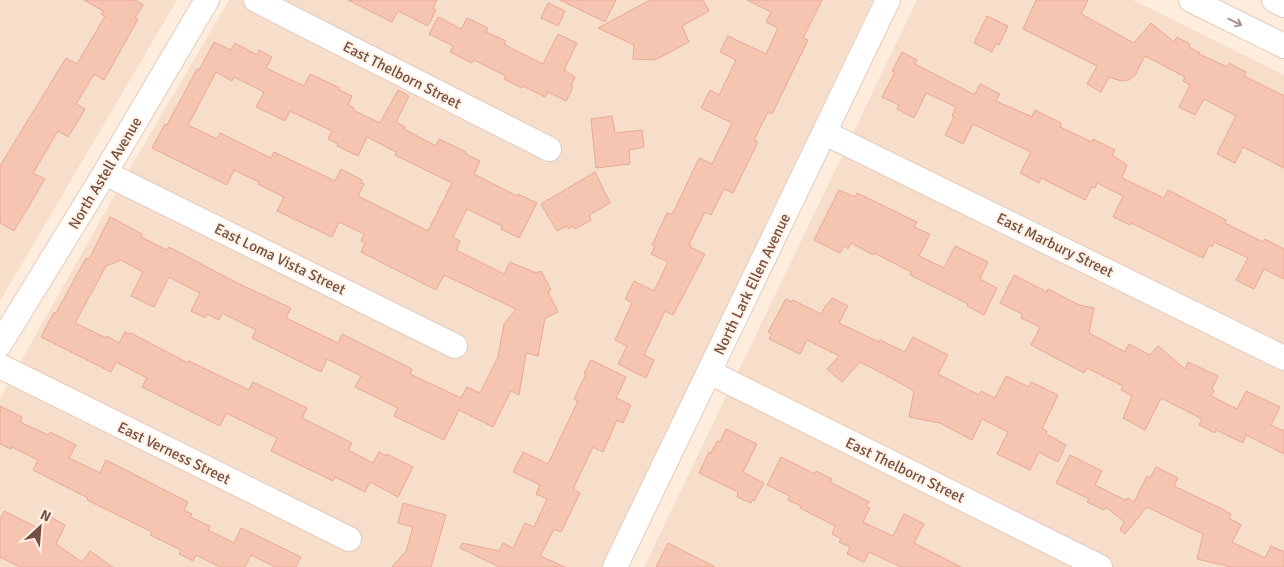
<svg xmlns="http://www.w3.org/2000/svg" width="1284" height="567" viewBox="0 0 1284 567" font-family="Signika,sans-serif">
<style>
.residential{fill:#f6decb}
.building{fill:#f6c5b2;stroke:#eaa891;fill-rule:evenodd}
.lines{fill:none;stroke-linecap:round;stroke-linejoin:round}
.minor-casing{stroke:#e5cabc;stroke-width:26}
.minor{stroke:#fff;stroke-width:24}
.oneway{stroke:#ac958f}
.labels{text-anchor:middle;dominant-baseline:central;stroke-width:4;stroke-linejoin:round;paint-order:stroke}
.street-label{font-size:15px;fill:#754f44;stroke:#fff2e5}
</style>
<rect width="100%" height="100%" fill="#feeddd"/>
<g class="residential">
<path d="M0 0H177L0 301Z"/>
<path d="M229 0H873L698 367 601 567H0V398L122 182Z"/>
<path d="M917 0H1133L1284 75V567H644Z"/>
</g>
<g class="building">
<path d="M84 0H135L143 5 135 18 138 19 104 80 94 74 76 104 85 109 68 137 58 131 33 173 45 179 14 231 0 223V166L66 58 77 64 105 16 101 14 103 11Z"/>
<path d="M348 0H437L433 8 436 10 428 26 398 11 392 22Z"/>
<path d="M560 0H616L605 22Z"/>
<path d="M650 0H703L709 11 682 26 689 42 655 60 633 59 634 45 598 28Z"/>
<path d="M747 0H822L803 38 808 40 772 114 768 112 754 140 758 142 733 193 724 189 711 215 705 212 689 244 691 245 690 247 705 254 673 315 665 311 644 355 654 360 646 378 618 364 627 346 615 340 632 303 625 299 634 281 654 291 668 262 651 254 655 246 652 245 667 213 671 214 673 213 699 158 712 164 732 123 701 108 710 90 719 95 736 60 720 52 728 36 766 54 778 28 766 22 771 12Z"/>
<path d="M1036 0H1088L1081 14 1134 43 1151 23 1174 42 1177 37 1190 44 1189 47 1200 53 1199 54 1227 67 1229 63 1246 72 1244 76 1284 96V168L1243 147 1235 163 1217 154 1236 116 1204 99 1195 115 1179 107 1190 85 1183 81 1185 77 1145 56 1135 75 1129 80 1121 81 1109 77 1101 92 1087 84 1097 66 1023 29Z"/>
<path d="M548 3 565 11 558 26 541 18Z"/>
<path d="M987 16 1008 26 999 45 996 43 992 52 974 43Z"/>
<path d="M438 17 461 29 467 18 488 28 486 32 506 41 504 44 511 48 543 64 558 34 577 43 564 70 575 77 571 86 573 87 566 101 550 93H547L545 97 523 86 522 88 504 79 506 76 474 60 472 63 450 52 453 46 429 34Z"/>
<path d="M214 42 231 50 235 43 257 55 259 50 272 57 266 68 304 86 310 74 340 88 339 90 352 96 348 105 354 108 353 110 380 123 398 90 409 96 396 122 405 127 404 129 436 146 439 139 466 152V154L480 161 474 174 517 196 518 194 537 203 519 238 501 229 502 226 467 209 453 237 460 241 456 250 504 274 510 262 536 273 541 271 551 290 548 292 558 312 545 318 538 356 526 353 519 395 511 391 493 427 459 410 444 440 394 416 398 408 355 387 361 376 327 359 321 372 252 338 256 330 222 313 219 320 207 314 205 318 191 311 200 293 169 277 154 307 131 296 143 272 121 260 106 266 75 323 106 338 107 336 119 343 125 332 130 334 131 333 188 363 189 361 249 390 253 382 307 408 302 418 352 443 348 450 373 463 379 452 386 456 387 454 413 467 398 497 370 482 365 492 335 477 333 481 271 451 277 438 226 413 220 426 142 387 147 378 116 362 111 372 41 337 54 312 56 313 86 258 89 259 110 217 142 234 141 237 167 250 169 247 239 284 291 308 286 318 338 343 342 334 412 369 410 374 461 398 467 387 480 393 498 357 504 324 516 309 444 275 436 290 361 252 365 243 361 241 364 234 339 222 332 237 277 211 284 197 258 184 259 182 234 170 227 185 152 148 165 124 167 125 197 69 199 70ZM216 72 232 81 234 77 264 92 256 107 285 121 290 111 332 131 328 139 338 144 337 146 358 156 367 137 396 152 395 155 452 183 428 231 358 196 364 184 361 183 362 180 341 169 335 181 274 152 271 158 220 133 217 139 188 125Z"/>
<path d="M902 52 917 60 915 64 973 94H975L980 84 1000 94 996 101 1032 117 1035 110 1061 123 1060 127 1092 142 1093 139 1115 150 1112 155 1127 165 1122 178 1164 198 1168 190 1226 220 1225 223 1263 242 1265 239 1284 249V279L1264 269 1254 289 1236 280 1248 258 1214 242 1212 247 1209 245 1203 258 1131 223 1130 225 1113 217 1123 196 1097 183 1095 188 1092 187 1085 200 1041 178 1039 183 1020 173 1031 152 973 124 963 144 945 135 954 117 952 116 956 107 926 93 914 118 897 109 899 105 882 97 895 72 892 71Z"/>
<path d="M612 116 615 133 642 130 644 147 629 150 630 164 596 168 591 119Z"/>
<path d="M595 172 610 203 589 215 591 220 575 229 573 226 569 229 567 226 557 231 541 204Z"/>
<path d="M839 190 855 197 857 193 917 222 914 227 930 234 919 256 944 268 955 246 988 262 980 279 997 288 984 315 967 306 968 304 910 275 911 272 874 253 873 255 851 243 848 249 844 246 840 253 814 240Z"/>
<path d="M1014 275 1047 292 1048 289 1079 305 1094 308 1089 333 1125 352 1129 344 1150 355 1158 346 1185 369 1188 362 1218 376 1212 389 1214 391 1211 396 1237 409 1246 391 1280 407 1271 425 1284 431V454L1246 435 1243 443 1216 430 1215 433 1199 425 1202 419 1161 398 1145 430 1123 418 1132 396 1121 390 1123 386 1087 368 1084 373 1031 345 1040 327 1021 318 1022 314 1000 303Z"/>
<path d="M832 298 848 306 839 323 879 342 880 340 905 352 913 337 948 355 938 374 979 395 981 391 995 398 1006 376 1029 387 1031 382 1058 395 1042 429 1047 431 1046 434 1066 445 1058 462 1039 452 1030 470 997 454 1008 432 982 419 972 440 940 423 909 417 914 391 891 378 860 362 842 382 827 369 839 356 807 340 800 354 769 339 772 334 768 332 786 299 792 302 793 300 821 314 826 305 829 302H830Z"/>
<path d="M591 360 626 377 616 398 631 405 623 423 617 420 603 452 593 447 573 489 580 493 561 532 554 529 540 556 565 567H499L460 548 462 543 499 551 503 543 513 548 525 523 534 527 547 499 536 494 540 485 513 472 523 452 548 464 578 401 574 399 586 374 584 373Z"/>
<path d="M0 406 22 417 20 422 48 435 50 432 76 445 69 458 100 473 106 460 188 502 184 510 192 514 190 517 210 526 208 530 234 543 241 528 301 557 296 567H275L251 555 245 567H220L196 555 193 561 179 554 181 550 150 535 152 532 87 500 88 498 33 470 38 460 12 447 11 449 0 444Z"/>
<path d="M726 429 757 444 743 472 764 483 754 501 752 500 751 503 737 497 738 492 699 473 709 452 711 453 717 441 720 442Z"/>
<path d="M1070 455 1102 471 1095 485 1125 500 1128 498 1134 502 1147 476 1150 478 1156 467 1178 478 1174 486 1222 509 1231 514 1229 518 1241 525 1232 542 1265 558 1271 546 1284 552V567H1231L1197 559 1203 534 1147 507 1125 534 1120 530 1124 522 1106 507 1104 510 1087 502 1089 499 1056 483Z"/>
<path d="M781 457 815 474 816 471 832 479 830 482 869 502 866 507 870 508 863 522 893 536 904 514 924 524 914 543 961 567H901L869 552 864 562 847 554 850 547 839 542 841 539 832 534 835 526 800 508 801 506 788 500 790 496 767 485Z"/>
<path d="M403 503 446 515 431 567H392L406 551 413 527 398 523Z"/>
<path d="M4 511 40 529 47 515 65 525 56 544 82 562 90 551 113 567H20L0 557V519Z"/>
<path d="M668 543 715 567H656Z"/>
</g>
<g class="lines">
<defs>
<g id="minor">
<path d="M256 0 549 149"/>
<path d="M1191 0 1284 46"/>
<path d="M1274 0 1284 5"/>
<path d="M825 133 1284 358"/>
<path d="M105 173 455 346"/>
<path d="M0 344 105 173 207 0"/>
<path d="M0 366 349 539"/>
<path d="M709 372 1100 567"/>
<path d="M615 567 888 0"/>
</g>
</defs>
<use href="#minor" class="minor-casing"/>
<use href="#minor" class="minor"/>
</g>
<defs><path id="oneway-shaft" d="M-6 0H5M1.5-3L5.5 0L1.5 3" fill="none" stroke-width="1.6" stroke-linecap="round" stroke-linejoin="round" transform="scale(1.25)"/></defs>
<use class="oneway" href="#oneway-shaft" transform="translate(1235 22) rotate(26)"/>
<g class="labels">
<g class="street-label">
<text transform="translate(402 75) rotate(27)">East Thelborn Street</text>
<text transform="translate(105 173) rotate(-59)">North Astell Avenue</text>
<text transform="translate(1055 245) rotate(26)">East Marbury Street</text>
<text transform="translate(280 259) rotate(26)">East Loma Vista Street</text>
<text transform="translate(752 284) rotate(-64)">North Lark Ellen Avenue</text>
<text transform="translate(174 453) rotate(26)">East Verness Street</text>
<text transform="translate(905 470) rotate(26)">East Thelborn Street</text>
</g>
</g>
<g transform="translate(40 527) rotate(26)" stroke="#fff2e5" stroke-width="4" paint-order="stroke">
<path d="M0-4L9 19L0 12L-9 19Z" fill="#754f44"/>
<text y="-8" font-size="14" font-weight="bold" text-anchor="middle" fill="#754f44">N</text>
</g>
</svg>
